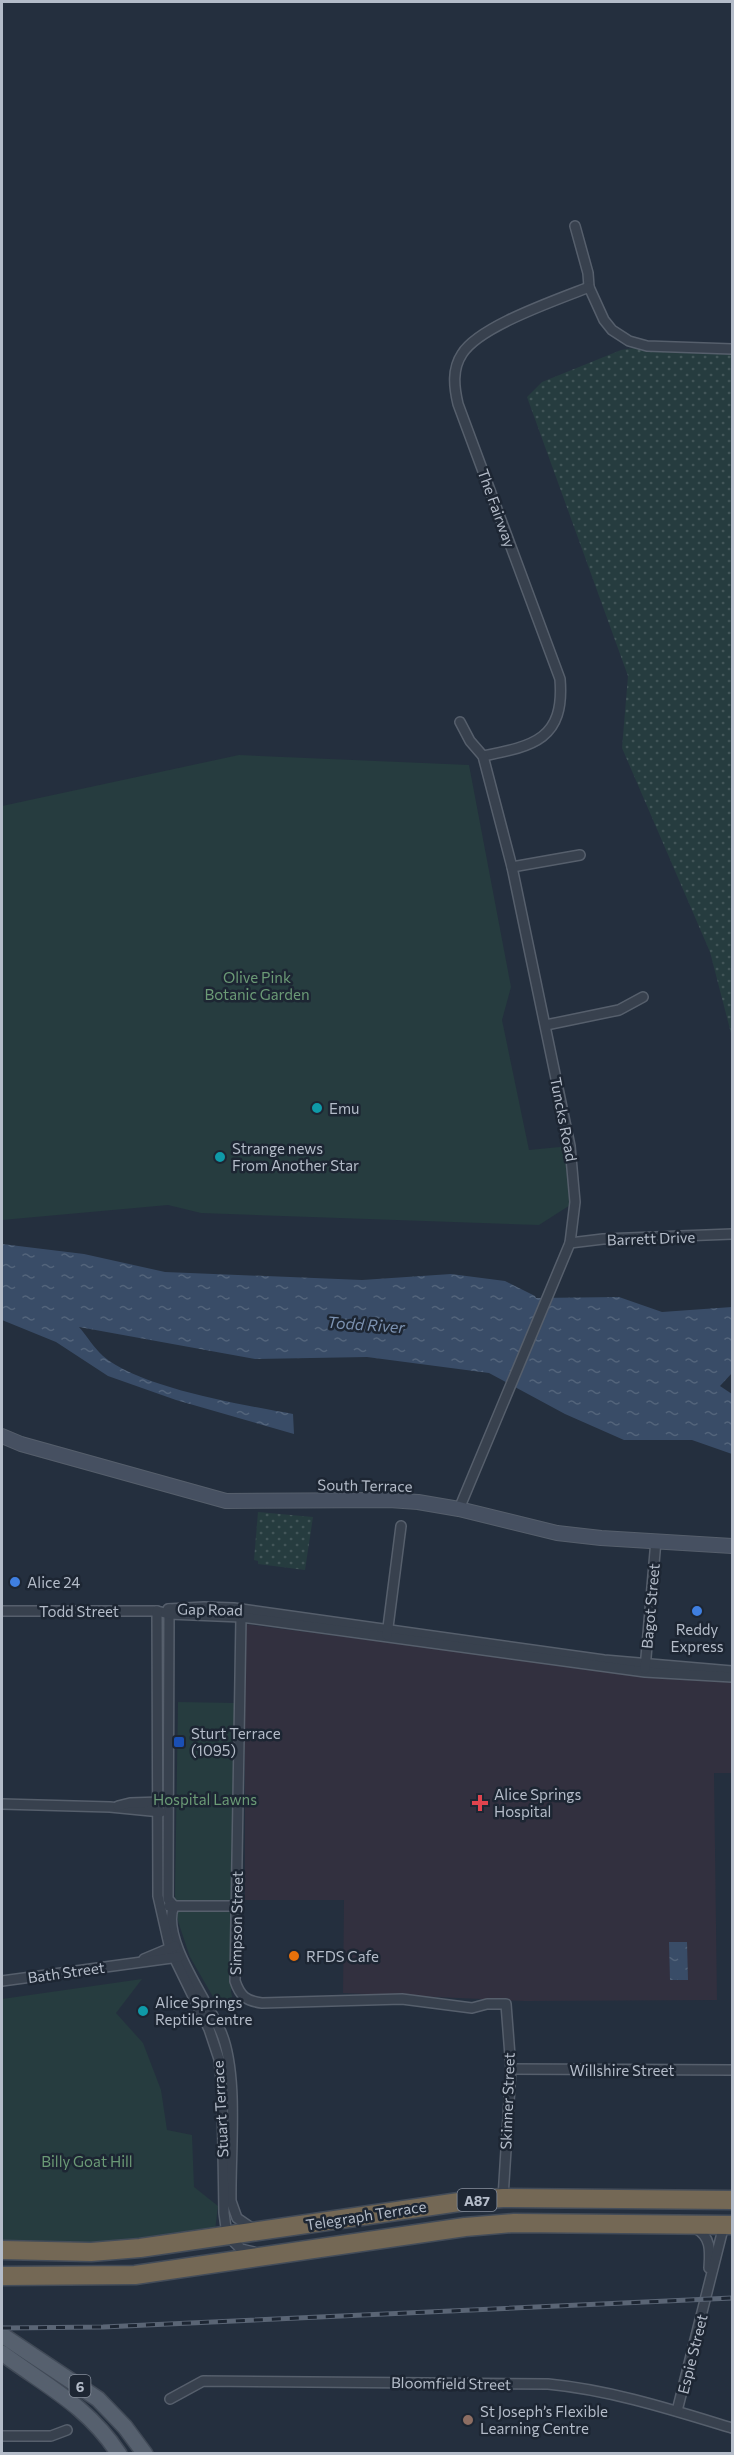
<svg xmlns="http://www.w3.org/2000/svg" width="734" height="2455" viewBox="0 0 734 2455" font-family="Commissioner,sans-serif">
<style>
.medical{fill:#32303f}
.grass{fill:url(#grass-dots)}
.green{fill:#263c3f}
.water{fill:url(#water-ripples)}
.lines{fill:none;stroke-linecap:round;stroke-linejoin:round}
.street-casing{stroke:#565f6c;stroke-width:12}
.secondary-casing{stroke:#565f6c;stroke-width:16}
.primary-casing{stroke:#414a57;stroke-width:18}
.highway-casing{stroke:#434c59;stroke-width:21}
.street{stroke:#38414e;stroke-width:9}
.secondary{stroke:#465061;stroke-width:14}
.primary{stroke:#56606e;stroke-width:15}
.highway{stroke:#746855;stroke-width:18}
.rail-casing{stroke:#5a6575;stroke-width:5}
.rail{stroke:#1d2633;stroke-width:3;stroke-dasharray:9;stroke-linecap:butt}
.culture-dot{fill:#0f9aa8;stroke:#1d2633;stroke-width:2}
.shop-dot{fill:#3f7fe0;stroke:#1d2633;stroke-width:2}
.transit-dot{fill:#1a4fb4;stroke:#1d2633;stroke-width:2}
.health-dot{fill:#e0444e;stroke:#1d2633;stroke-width:2}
.food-dot{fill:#e8710a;stroke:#1d2633;stroke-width:2}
.education-dot{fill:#8d6e63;stroke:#1d2633;stroke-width:2}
.labels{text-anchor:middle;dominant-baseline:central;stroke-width:5;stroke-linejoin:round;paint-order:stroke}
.shield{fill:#1d2633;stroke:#878f9c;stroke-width:1.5}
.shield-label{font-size:14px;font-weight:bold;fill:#b4bcc9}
.street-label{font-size:15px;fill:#b4bcc9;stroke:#1d2633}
.park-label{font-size:15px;fill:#6b9a76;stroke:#1d2633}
.poi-label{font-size:15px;fill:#b4bcc9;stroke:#1d2633;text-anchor:start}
.water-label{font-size:16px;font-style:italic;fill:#7c92b1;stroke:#1d2633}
</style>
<defs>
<pattern id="grass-dots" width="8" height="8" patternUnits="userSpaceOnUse" patternTransform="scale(1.5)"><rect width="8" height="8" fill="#263c3f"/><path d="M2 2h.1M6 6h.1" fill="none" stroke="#435659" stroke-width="1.8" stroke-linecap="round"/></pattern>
<pattern id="water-ripples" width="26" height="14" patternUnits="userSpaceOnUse" patternTransform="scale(1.5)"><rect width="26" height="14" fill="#394c67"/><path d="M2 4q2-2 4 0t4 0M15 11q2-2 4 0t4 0" fill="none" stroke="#53647b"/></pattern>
</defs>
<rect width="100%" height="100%" fill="#242f3e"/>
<path class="medical" d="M245 1624 634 1674 732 1681V1773H714L717 2000 525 2001 343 1993 344 1900H245Z"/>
<g class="grass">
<path d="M647 346 732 349V1037L710 952 622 748 628 676 527 397 542 382 621 350Z"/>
<path d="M258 1512 313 1517 305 1570 258 1564V1561L254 1560Z"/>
</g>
<g class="green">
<path d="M239 755 469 765 511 987 502 1020 529 1150 570 1146 575 1202 539 1225 201 1213 168 1205 2 1220V806Z"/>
<path d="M178 1702 236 1703 231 1991 235 2012 222 2008 216 2002 190 1957 178 1921 175 1895Z"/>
<path d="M142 1979 116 2013 143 2043 161 2090 167 2130 192 2135 194 2187 218 2206 215 2231 159 2244H2V1999Z"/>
</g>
<g class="water">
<path d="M2 1244 84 1254 165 1272 362 1280 451 1274 505 1281 535 1296 536 1298 619 1297 662 1312 732 1307V1373L720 1386 732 1394V1454L692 1440H624L565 1414 489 1373 367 1357 255 1359 79 1327C87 1336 94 1348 103 1356 140 1388 244 1405 293 1414L294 1434 176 1400 108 1376 56 1342 2 1320Z"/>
<path d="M669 1942H687L688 1980H670Z"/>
</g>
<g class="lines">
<defs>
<g id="street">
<path d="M575 226 588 273 589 287 604 320 612 330 629 341 647 346 732 349"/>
<path d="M483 756C533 746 565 740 560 679L458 404C454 387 452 369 462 354 479 326 557 300 589 287"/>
<path d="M512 867 580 855"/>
<path d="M546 1025 619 1010 643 997"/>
<path d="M570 1243 603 1239 732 1234"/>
<path d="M459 1509 570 1243 575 1202 570 1146 512 867 483 756 470 741 460 722"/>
<path d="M168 1609 204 1607 234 1608 604 1660 732 1671"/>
<path d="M169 1609 168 1899 174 1906C160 1938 208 2001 221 2032 239 2075 230 2153 231 2201L237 2218 253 2229"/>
<path d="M2 1611H157L169 1614 241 1617 645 1672 732 1677"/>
<path d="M157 1611 158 1896 170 1949 209 2029 219 2059 222 2089 224 2213 227 2235 241 2249 254 2252"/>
<path d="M241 1617 235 1981C240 1996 246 2001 262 2003L402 1999 472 2008 487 2004H506L511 2069 503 2198"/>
<path d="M387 1635 401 1526"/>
<path d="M645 1669 656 1540"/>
<path d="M2 1804 110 1807 161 1812"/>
<path d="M118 1806 130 1803 161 1802"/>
<path d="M169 1906H236"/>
<path d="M144 1959 175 1946"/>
<path d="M2 1981 179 1957"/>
<path d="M511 2069 732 2070"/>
<path d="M695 2228C712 2237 710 2252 709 2268"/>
<path d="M170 2399 203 2381 548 2384C611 2390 673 2410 732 2428"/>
<path d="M677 2411 724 2225"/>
<path d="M2 2436H51L67 2430"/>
</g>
<path id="secondary" d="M2 1436 21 1444 226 1501 389 1500 418 1502 459 1509 557 1533 601 1538 732 1546"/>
<g id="primary">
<path d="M2 2335 98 2399 125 2427 145 2454"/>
<path d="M2 2353C46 2386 87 2405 119 2454"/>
</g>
<g id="highway">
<path d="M2 2250 91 2252 140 2248 473 2200 503 2198 732 2200"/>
<path d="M2 2276 135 2275 465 2227 514 2223 732 2225"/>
</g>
</defs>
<use href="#street" class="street-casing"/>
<use href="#secondary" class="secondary-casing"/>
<use href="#primary" class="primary-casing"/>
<use href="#highway" class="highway-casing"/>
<use href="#street" class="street"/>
<use href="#secondary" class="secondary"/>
<use href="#primary" class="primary"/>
<use href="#highway" class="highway"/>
<defs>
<path id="rail" d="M2 2328 103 2327 732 2298"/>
</defs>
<use href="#rail" class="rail-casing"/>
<use href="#rail" class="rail"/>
</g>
<g class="culture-dot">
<circle cx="317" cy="1108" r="6"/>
<circle cx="220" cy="1157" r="6"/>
<circle cx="143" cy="2011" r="6"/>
</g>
<g class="shop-dot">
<circle cx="15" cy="1582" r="6"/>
<circle cx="697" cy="1611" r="6"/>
</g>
<rect class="transit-dot" x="173" y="1736" width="12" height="12" rx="3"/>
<path class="health-dot" d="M477 1794h6v6h6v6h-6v6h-6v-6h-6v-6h6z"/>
<circle class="food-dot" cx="294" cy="1956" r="6"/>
<circle class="education-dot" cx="468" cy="2420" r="6"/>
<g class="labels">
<g class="shield">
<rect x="457.5" y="2189" width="39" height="22" rx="4.5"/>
<rect x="69.5" y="2375" width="21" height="22" rx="4.5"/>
</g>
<g class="shield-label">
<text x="477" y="2200">A87</text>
<text x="80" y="2386">6</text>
</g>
<g class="street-label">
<text transform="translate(497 508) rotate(70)">The Fairway</text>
<text transform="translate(564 1119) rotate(79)">Tuncks Road</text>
<text transform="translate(651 1238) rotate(-2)">Barrett Drive</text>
<text transform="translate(365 1485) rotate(1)">South Terrace</text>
<text transform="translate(650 1606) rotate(-85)">Bagot Street</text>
<text transform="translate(210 1609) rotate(1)">Gap Road</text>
<text x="79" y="1611">Todd Street</text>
<text transform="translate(236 1923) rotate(-89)">Simpson Street</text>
<text transform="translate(66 1972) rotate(-8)">Bath Street</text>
<text x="622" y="2070">Willshire Street</text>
<text transform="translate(507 2101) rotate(-88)">Skinner Street</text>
<text transform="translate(220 2109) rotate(-93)">Stuart Terrace</text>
<text transform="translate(366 2215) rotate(-9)">Telegraph Terrace</text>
<text transform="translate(692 2354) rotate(-76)">Espie Street</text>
<text transform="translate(451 2383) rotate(1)">Bloomfield Street</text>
</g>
<g class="park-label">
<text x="257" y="977">Olive Pink<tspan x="257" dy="17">Botanic Garden</tspan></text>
<text x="205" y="1799">Hospital Lawns</text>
<text x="87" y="2161">Billy Goat Hill</text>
</g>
<g class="poi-label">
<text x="329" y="1108">Emu</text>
<text x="232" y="1148">Strange news<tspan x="232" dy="17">From Another Star</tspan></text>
<text x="27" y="1582">Alice 24</text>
<text x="697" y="1629" text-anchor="middle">Reddy<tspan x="697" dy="17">Express</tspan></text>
<text x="191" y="1733">Sturt Terrace<tspan x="191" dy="17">(1095)</tspan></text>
<text x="494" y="1794">Alice Springs<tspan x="494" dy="17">Hospital</tspan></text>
<text x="306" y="1956">RFDS Cafe</text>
<text x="155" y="2002">Alice Springs<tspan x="155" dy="17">Reptile Centre</tspan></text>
<text x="480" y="2411">St Joseph’s Flexible<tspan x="480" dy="17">Learning Centre</tspan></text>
</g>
<g class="water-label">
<text transform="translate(366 1324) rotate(4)">Todd River</text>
</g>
</g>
<rect width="734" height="2455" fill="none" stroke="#b4bcc9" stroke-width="6"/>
</svg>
